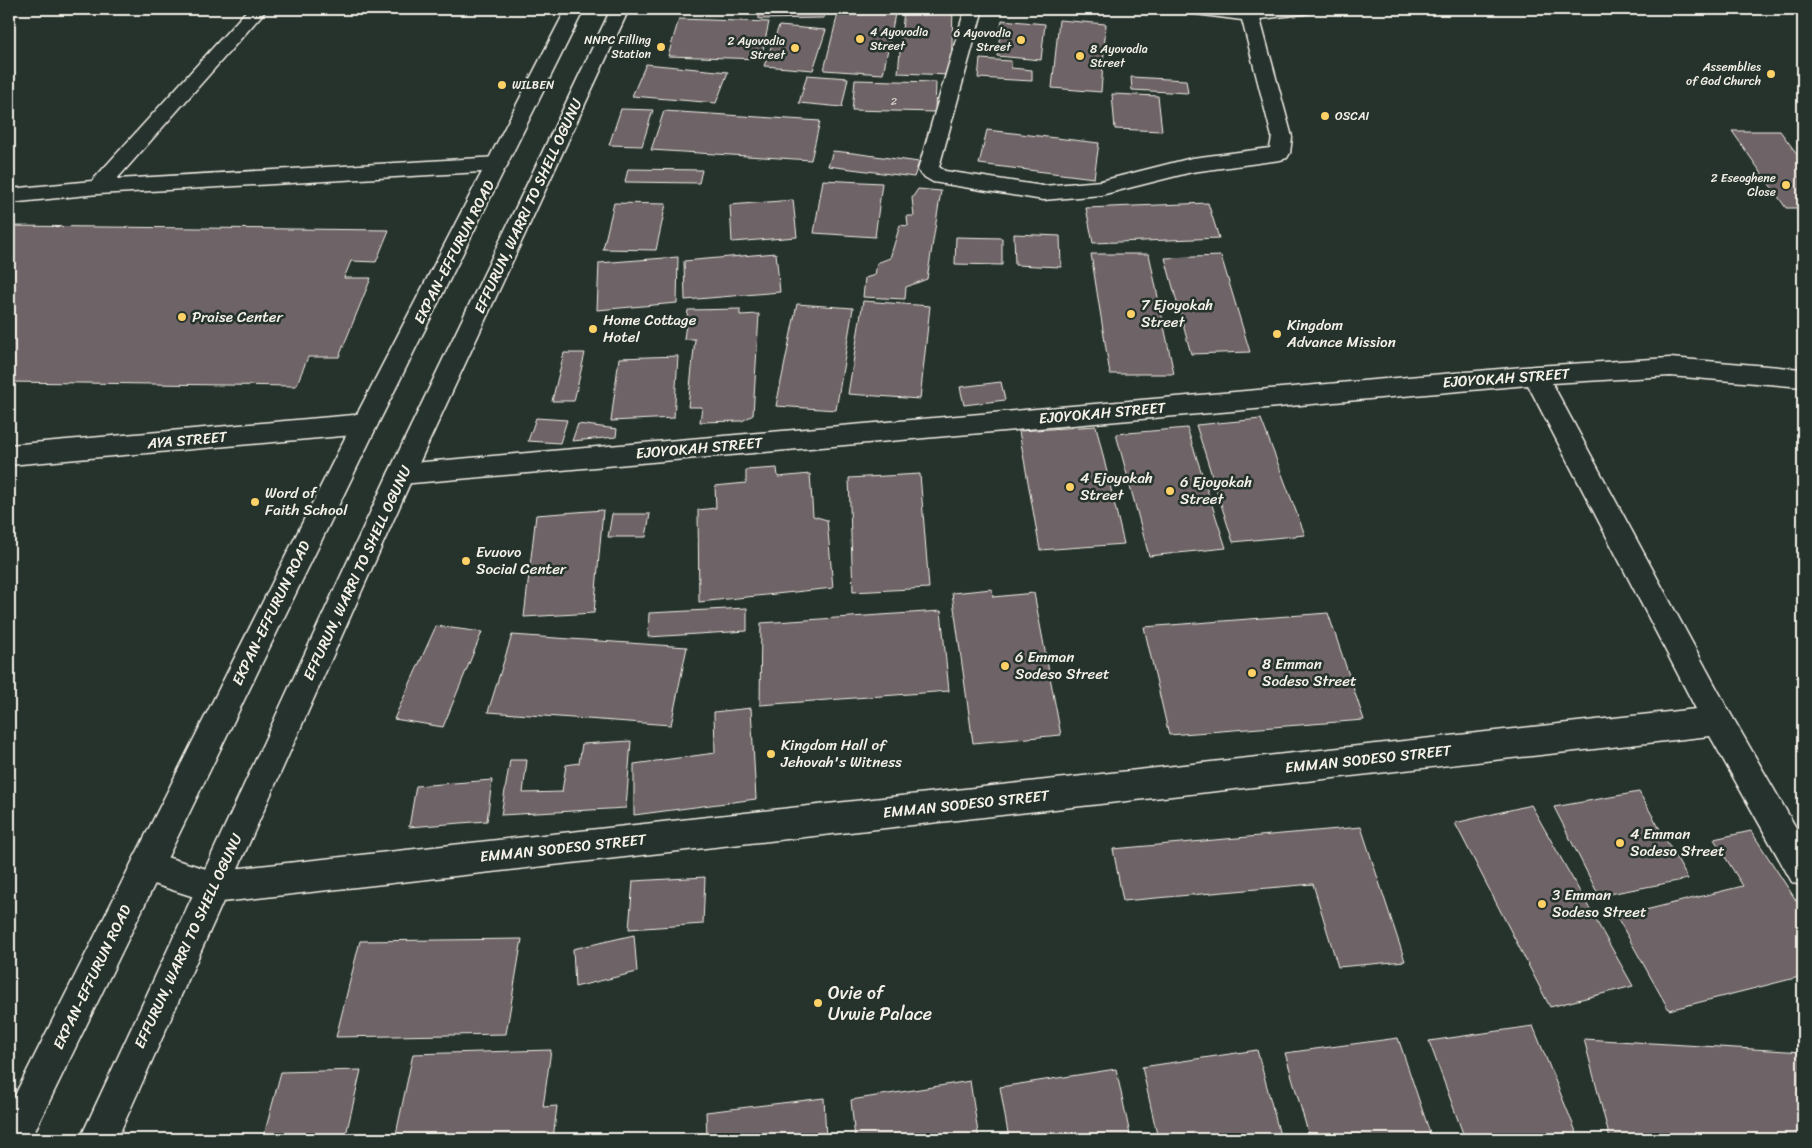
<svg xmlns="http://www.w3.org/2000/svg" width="1812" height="1148" viewBox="0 0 1812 1148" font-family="Sriracha,sans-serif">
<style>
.building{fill:#6e6366;stroke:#f4f1e8}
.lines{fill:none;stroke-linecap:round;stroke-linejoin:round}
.minor-casing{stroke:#f4f1e8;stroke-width:3}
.major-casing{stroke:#f4f1e8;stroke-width:3}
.minor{fill:#26332d;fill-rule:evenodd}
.major{fill:#26332d;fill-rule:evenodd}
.poi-dot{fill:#ffd166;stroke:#26332d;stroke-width:2}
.labels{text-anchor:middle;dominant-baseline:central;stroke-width:5;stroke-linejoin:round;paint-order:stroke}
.far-number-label{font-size:11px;fill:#d2cec8}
.far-poi-label{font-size:12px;fill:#f4f1e8;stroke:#26332d;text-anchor:end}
.street-label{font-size:15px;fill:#f4f1e8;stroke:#26332d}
.poi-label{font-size:15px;fill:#f4f1e8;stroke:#26332d;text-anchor:start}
.near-poi-label{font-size:18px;fill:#f4f1e8;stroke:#26332d;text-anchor:start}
</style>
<rect width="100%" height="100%" fill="#26332d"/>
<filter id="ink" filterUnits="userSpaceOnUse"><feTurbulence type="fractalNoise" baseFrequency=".02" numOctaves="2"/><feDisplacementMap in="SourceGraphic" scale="10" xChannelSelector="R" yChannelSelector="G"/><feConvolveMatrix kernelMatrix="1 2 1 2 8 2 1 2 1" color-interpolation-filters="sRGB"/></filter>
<g filter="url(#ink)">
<g class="building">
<path d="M759 9H825L824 18 759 19Z"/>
<path d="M839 9H896L883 74 824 70Z"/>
<path d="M904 9H953L951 75 898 73Z"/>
<path d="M679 19 769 22 761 59 668 56Z"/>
<path d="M1002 20 1045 24 1041 60 997 56Z"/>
<path d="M1059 20 1106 24 1101 92 1052 88Z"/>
<path d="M779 26 826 30 813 70 764 66Z"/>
<path d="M980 59 1011 61V68L1032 70V81L978 78Z"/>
<path d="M646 64 728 72 716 103 632 96Z"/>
<path d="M807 75 848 78 842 107 799 103Z"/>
<path d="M1131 77 1186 80 1188 93 1132 90Z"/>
<path d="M855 80 936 82 935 112 852 110Z"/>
<path d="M1112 94 1158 96 1162 131 1115 129Z"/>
<path d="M621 109 653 110 642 146 609 145Z"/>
<path d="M664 111 820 121 811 160 651 150Z"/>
<path d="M987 130 1099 143 1094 178 979 164Z"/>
<path d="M1732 131H1780L1803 162V208H1786Z"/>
<path d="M833 151 853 153 919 162 914 177 828 166Z"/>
<path d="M628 169 702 170 699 183 625 182Z"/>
<path d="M823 180 882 183 875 237 814 233Z"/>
<path d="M918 189 941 191 927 279 906 287 905 299 863 297 865 278 875 275 877 263 890 258 900 225 908 226 907 216H914L912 198Z"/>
<path d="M793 200 797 237 732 242 730 205Z"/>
<path d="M614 203 666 204 656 250 603 249Z"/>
<path d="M1208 203 1219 238 1093 243 1086 208Z"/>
<path d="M9 226 389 230 376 262 351 261 344 278H371L339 357H308L296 386 9 382Z"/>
<path d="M1014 234 1060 236 1061 267 1015 265Z"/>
<path d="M956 237 1002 238V265L955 264Z"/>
<path d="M776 253 780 292 685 300 684 261Z"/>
<path d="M1091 254H1149L1174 374H1110Z"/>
<path d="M1221 256 1250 352 1191 354 1165 258Z"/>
<path d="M678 257 677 303 597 310 599 263Z"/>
<path d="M863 301 930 306 920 399 848 394Z"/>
<path d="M797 304 853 308 836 410 776 406Z"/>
<path d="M740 309V315L759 314 753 415 742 421 700 422 702 407H688L695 339H684L688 310Z"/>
<path d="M564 353H585L574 401H552Z"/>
<path d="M678 356 674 418 611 421 619 358Z"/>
<path d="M1001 382 1005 400 964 405 960 387Z"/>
<path d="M536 418 567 420 560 443 528 441Z"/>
<path d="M1261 419 1305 535 1233 542 1196 425Z"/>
<path d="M578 424 617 429 616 437 572 441Z"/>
<path d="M1096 426 1124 544 1040 550 1019 431Z"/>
<path d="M1187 428 1226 548 1149 556 1116 434Z"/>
<path d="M777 468 778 477 810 474 813 516 827 520 833 588 699 602 698 510 716 508 715 486 746 483V470Z"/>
<path d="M920 474 929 588 853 592 849 478Z"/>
<path d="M603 510 594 613 524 617 536 515Z"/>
<path d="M612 514H650L646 537H608Z"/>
<path d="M992 589 993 597 1034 593 1061 735 973 743 952 593Z"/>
<path d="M747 608V631L648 637 649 613Z"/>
<path d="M941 611 949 691 760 705 761 623Z"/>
<path d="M1328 613 1364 720 1169 735 1144 627Z"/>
<path d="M436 626 482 632 443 727 394 719Z"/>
<path d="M512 635 687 647 671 725 488 712Z"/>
<path d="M751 708 756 799 634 815V764L715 753 714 712Z"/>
<path d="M631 741 626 808 501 815 510 760H527L523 793 562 792 566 765 579 763 582 744Z"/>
<path d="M492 780 487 821 409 827 416 786Z"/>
<path d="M1639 792 1688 879 1599 896 1554 807Z"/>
<path d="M1531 805 1633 986 1550 1007 1455 823Z"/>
<path d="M1361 827 1405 961 1338 967 1313 884 1123 901 1113 849Z"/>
<path d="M1751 831 1803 911V976L1669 1010 1617 917 1743 886 1714 839Z"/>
<path d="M705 877 703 924 629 929 633 881Z"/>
<path d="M634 935 637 972 575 987 573 949Z"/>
<path d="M522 939 506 1034 336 1037 360 941Z"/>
<path d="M1533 1026 1579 1139H1465L1429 1041Z"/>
<path d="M1398 1038 1432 1139H1310L1285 1053Z"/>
<path d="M1584 1039 1803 1052V1139H1610Z"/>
<path d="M551 1050 543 1107 557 1106 553 1139H395L413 1054Z"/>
<path d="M1257 1050 1281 1139H1158L1142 1067Z"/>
<path d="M1116 1069 1131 1139H1009L1000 1087Z"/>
<path d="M361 1070 345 1139H263L281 1072Z"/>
<path d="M970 1081 979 1139H855L851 1100Z"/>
<path d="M824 1098 826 1139H707L706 1112Z"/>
</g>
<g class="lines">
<defs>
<g id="minor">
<path d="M248 9H267L117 179 498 157 505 159 508 164 505 169 498 171 98 194 9 203V189L92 181Z"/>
<path d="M965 9H983L939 167 945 171 1043 186 1101 181 1192 158 1270 148 1272 137 1242 20 1195 14 1189 13 1186 9H1312L1309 13 1303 14 1260 19 1292 137 1290 153 1287 158 1280 160 1192 172 1101 195 1043 200 933 182 921 175 918 170Z"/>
<path d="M1670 358 1803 369V387L1670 376 1552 383 1729 711 1803 840V887L1792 882 1710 736 213 903 135 878 130 867 135 856 146 851 213 871 1696 709 1528 385 401 484 392 481 388 474 392 467 401 464 1535 366Z"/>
<path d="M365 414 374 417 378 424 374 431 365 434 9 465V445Z"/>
</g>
<g id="major">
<path d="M566 9H584L378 424 31 1139H9V1107L352 424Z"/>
<path d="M611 9H629L414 474 117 1139H80L388 474Z"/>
</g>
</defs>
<use href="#minor" class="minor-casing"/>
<use href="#major" class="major-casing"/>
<use href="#minor" class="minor"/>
<use href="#major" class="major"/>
</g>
</g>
<g class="poi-dot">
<circle cx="860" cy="39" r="5"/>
<circle cx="1021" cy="40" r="5"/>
<circle cx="661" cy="47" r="5"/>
<circle cx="795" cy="48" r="5"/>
<circle cx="1080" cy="56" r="5"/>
<circle cx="1771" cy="74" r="5"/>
<circle cx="502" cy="85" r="5"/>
<circle cx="1325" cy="116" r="5"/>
<circle cx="1786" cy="185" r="5"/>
<circle cx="1131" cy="314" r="5"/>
<circle cx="182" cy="317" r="5"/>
<circle cx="593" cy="329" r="5"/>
<circle cx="1277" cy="334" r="5"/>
<circle cx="1070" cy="487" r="5"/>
<circle cx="1170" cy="491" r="5"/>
<circle cx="255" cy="502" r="5"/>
<circle cx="466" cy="561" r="5"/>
<circle cx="1005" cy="666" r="5"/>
<circle cx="1252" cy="673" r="5"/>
<circle cx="771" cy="754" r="5"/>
<circle cx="1620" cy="843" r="5"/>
<circle cx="1542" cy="904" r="5"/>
<circle cx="818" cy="1003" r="5"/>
</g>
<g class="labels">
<g class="far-number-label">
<text x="894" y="101">2</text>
</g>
<g class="far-poi-label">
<text x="870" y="32" text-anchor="start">4 Ayovodia<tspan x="870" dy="14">Street</tspan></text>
<text x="1011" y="33">6 Ayovodia<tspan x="1011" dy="14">Street</tspan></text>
<text x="651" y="40">NNPC Filling<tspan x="651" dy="14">Station</tspan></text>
<text x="785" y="41">2 Ayovodia<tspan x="785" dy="14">Street</tspan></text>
<text x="1090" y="49" text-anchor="start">8 Ayovodia<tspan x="1090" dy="14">Street</tspan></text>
<text x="1761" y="67">Assemblies<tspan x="1761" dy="14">of God Church</tspan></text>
<text x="512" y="85" text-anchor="start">WILBEN</text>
<text x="1335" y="116" text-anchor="start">OSCAI</text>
<text x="1776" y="178">2 Eseoghene<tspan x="1776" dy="14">Close</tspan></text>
</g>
<g class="street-label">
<text transform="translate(528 206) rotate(-65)">EFFURUN, WARRI TO SHELL OGUNU</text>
<text transform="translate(454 252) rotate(-63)">EKPAN-EFFURUN ROAD</text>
<text transform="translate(1506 378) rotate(-4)">EJOYOKAH STREET</text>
<text transform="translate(1102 413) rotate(-5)">EJOYOKAH STREET</text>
<text transform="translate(187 440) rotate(-5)">AYA STREET</text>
<text transform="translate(699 448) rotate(-5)">EJOYOKAH STREET</text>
<text transform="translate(357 573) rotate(-65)">EFFURUN, WARRI TO SHELL OGUNU</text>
<text transform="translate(271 613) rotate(-64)">EKPAN-EFFURUN ROAD</text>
<text transform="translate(1368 759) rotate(-6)">EMMAN SODESO STREET</text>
<text transform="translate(966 804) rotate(-6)">EMMAN SODESO STREET</text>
<text transform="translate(563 848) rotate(-6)">EMMAN SODESO STREET</text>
<text transform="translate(188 941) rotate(-65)">EFFURUN, WARRI TO SHELL OGUNU</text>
<text transform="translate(92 977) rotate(-64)">EKPAN-EFFURUN ROAD</text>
</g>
<g class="poi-label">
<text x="1141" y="305">7 Ejoyokah<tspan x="1141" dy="17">Street</tspan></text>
<text x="192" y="317">Praise Center</text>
<text x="603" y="320">Home Cottage<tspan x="603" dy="17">Hotel</tspan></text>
<text x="1287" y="325">Kingdom<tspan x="1287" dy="17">Advance Mission</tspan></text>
<text x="1080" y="478">4 Ejoyokah<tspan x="1080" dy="17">Street</tspan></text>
<text x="1180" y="482">6 Ejoyokah<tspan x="1180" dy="17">Street</tspan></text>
<text x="265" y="493">Word of<tspan x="265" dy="17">Faith School</tspan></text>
<text x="476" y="552">Evuovo<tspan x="476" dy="17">Social Center</tspan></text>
<text x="1015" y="657">6 Emman<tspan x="1015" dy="17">Sodeso Street</tspan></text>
<text x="1262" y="664">8 Emman<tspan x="1262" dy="17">Sodeso Street</tspan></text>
<text x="781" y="745">Kingdom Hall of<tspan x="781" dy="17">Jehovah's Witness</tspan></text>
<text x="1630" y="834">4 Emman<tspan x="1630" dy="17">Sodeso Street</tspan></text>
<text x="1552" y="895">3 Emman<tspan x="1552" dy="17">Sodeso Street</tspan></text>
</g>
<g class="near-poi-label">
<text x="828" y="993">Ovie of<tspan x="828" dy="21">Uvwie Palace</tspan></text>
</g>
</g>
<rect width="1812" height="1148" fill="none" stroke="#26332d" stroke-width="30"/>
<rect x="15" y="15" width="1782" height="1118" fill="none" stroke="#f4f1e8" stroke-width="2" filter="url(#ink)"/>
</svg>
